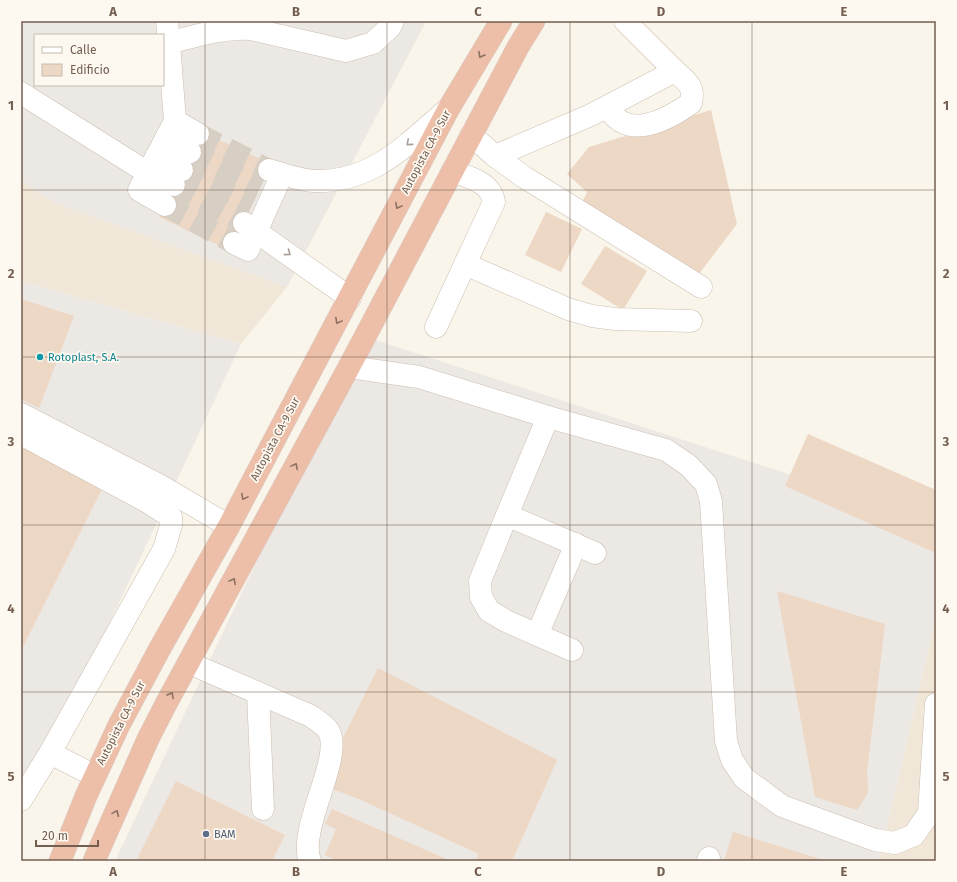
<svg xmlns="http://www.w3.org/2000/svg" width="957" height="882" viewBox="0 0 957 882" font-family="'Fira Sans',sans-serif">
<style>
.residential{fill:#f1e7d9;fill-rule:evenodd}
.industrial{fill:#ece8e3;fill-rule:evenodd}
.building{fill:#edd7c5}
.lines{fill:none;stroke-linecap:round;stroke-linejoin:round}
.minor-tunnel{stroke:#d8cfc4;stroke-width:22;stroke-dasharray:22 11;stroke-linecap:butt}
.minor-casing{stroke:#ccbeb1;stroke-width:23}
.highway-casing{stroke:#d8d2ce;stroke-width:23}
.minor{stroke:#fff;stroke-width:22}
.highway{stroke:#edbea8;stroke-width:22}
.oneway{stroke:#8b7162}
.oneway2{stroke:#ab9e96}
.grid{fill:none;stroke:#735e50;stroke-width:1;stroke-opacity:0.55}
.culture-dot{fill:#0f9aa8;stroke:#fdf9f0;stroke-width:1.5}
.service-dot{fill:#5c6f8a;stroke:#fdf9f0;stroke-width:1.5}
.labels{text-anchor:middle;dominant-baseline:central;stroke-width:3.5;stroke-linejoin:round;paint-order:stroke}
.street-label{font-size:11px;fill:#735e50;stroke:#fdf9f0}
.culture-label{font-size:11px;fill:#0d838f;stroke:#fdf9f0;text-anchor:start}
.service-label{font-size:11px;fill:#4e5e75;stroke:#fdf9f0;text-anchor:start}
.neatline{fill:none;stroke:#735e50;stroke-width:1.5}
.grid-label{font-size:13px;text-anchor:middle;font-weight:bold;fill:#735e50}
</style>
<rect width="100%" height="100%" fill="#faf5ea"/>
<g class="residential">
<path d="M21 21H426L287 287 241 344 21 281ZM35 35H163V85H35Z"/>
<path d="M936 617V861H879Z"/>
</g>
<g class="industrial">
<path d="M21 21H426L287 287 55 203 21 181ZM35 35H163V85H35Z"/>
<path d="M21 281 241 344 21 811Z"/>
<path d="M363 336 936 522V617L879 861H115Z"/>
</g>
<g class="building">
<path d="M711 110 737 224 695 279 580 207 587 192 567 174 589 147Z"/>
<path d="M200 131 271 164 231 251 159 217Z"/>
<path d="M546 212 582 229 561 272 525 255Z"/>
<path d="M605 246 647 271 623 310 581 284Z"/>
<path d="M21 299 74 316 39 408 21 399Z"/>
<path d="M808 434 936 490V553L785 486Z"/>
<path d="M21 438 106 481 21 651Z"/>
<path d="M777 591 885 624 867 771 868 793 857 810 815 797Z"/>
<path d="M378 668 557 760 512 861 476 860 479 854 359 799 324 786 341 742Z"/>
<path d="M176 781 285 835 272 861H136Z"/>
<path d="M332 809 451 861H338L325 855 336 829 325 824Z"/>
<path d="M733 832 827 861H724Z"/>
</g>
<g class="lines">
<g class="minor-tunnel">
<path d="M198 134 269 170"/>
<path d="M190 152 260 188"/>
<path d="M182 170 252 205"/>
<path d="M174 185 244 223"/>
<path d="M165 205 234 243"/>
</g>
<defs>
<g id="minor">
<path d="M167 21 169 43"/>
<path d="M21 93 148 173 174 185"/>
<path d="M608 107C626 142 667 120 691 103 695 86 687 82 675 71"/>
<path d="M175 121 198 134"/>
<path d="M471 135 495 156 591 115 675 71 625 21"/>
<path d="M166 138 190 152"/>
<path d="M495 156 524 177 701 287"/>
<path d="M156 157 182 170"/>
<path d="M269 170C283 174 299 180 314 181 372 183 407 144 448 109"/>
<path d="M452 171C468 177 491 182 494 202L465 264"/>
<path d="M165 205 139 190 175 121 169 43C196 36 223 27 251 29L346 51 373 43 390 27 393 21"/>
<path d="M244 223 350 298"/>
<path d="M234 243 248 250 282 174"/>
<path d="M436 327 465 264 568 309 592 316 615 319 691 321"/>
<path d="M349 367 419 377 548 417 666 450 688 465 706 484 711 501 726 741 732 760 744 778 782 806 875 840 895 843 914 835 929 813 936 704"/>
<path d="M21 414 159 485 229 526"/>
<path d="M548 417 507 515 595 553"/>
<path d="M21 434 148 502 171 517V525L164 549 50 753"/>
<path d="M507 515 480 581 481 597 489 611 506 621 572 650"/>
<path d="M537 635 576 544"/>
<path d="M189 663 311 716C316 720 324 725 328 730 345 756 297 828 310 861"/>
<path d="M258 693 263 809"/>
<path d="M21 800 50 753 95 776"/>
<path d="M708 861 709 858"/>
</g>
<g id="highway">
<path d="M60 861 86 796 119 725 159 650 229 526 449 108 501 21"/>
<path d="M94 861 148 739 167 702 349 367 518 47 534 21"/>
</g>
</defs>
<use href="#minor" class="minor-casing"/>
<use href="#highway" class="highway-casing"/>
<use href="#minor" class="minor"/>
<use href="#highway" class="highway"/>
</g>
<defs><path id="oneway-chevron" d="M-2-3.5L2.5 0L-2 3.5" fill="none" stroke-width="1.6" stroke-linecap="round" stroke-linejoin="round"/></defs>
<g class="oneway">
<use href="#oneway-chevron" transform="translate(481 55) rotate(120)"/>
<use href="#oneway-chevron" transform="translate(398 206) rotate(118)"/>
<use href="#oneway-chevron" transform="translate(338 321) rotate(118)"/>
<use href="#oneway-chevron" transform="translate(295 466) rotate(-62)"/>
<use href="#oneway-chevron" transform="translate(244 497) rotate(118)"/>
<use href="#oneway-chevron" transform="translate(233 581) rotate(-62)"/>
<use href="#oneway-chevron" transform="translate(171 695) rotate(-61)"/>
<use href="#oneway-chevron" transform="translate(116 813) rotate(-66)"/>
</g>
<g class="oneway2">
<use href="#oneway-chevron" transform="translate(409 143) rotate(140)"/>
<use href="#oneway-chevron" transform="translate(288 253) rotate(36)"/>
</g>
<path class="grid" d="M205 21V861M387 21V861M570 21V861M752 21V861M21 190H936M21 357H936M21 525H936M21 692H936"/>
<circle class="culture-dot" cx="40" cy="357" r="4"/>
<circle class="service-dot" cx="206" cy="834" r="4"/>
<g class="labels">
<g class="street-label">
<text transform="translate(426 152) rotate(-62)">Autopista CA-9 Sur</text>
<text transform="translate(275 439) rotate(-62)">Autopista CA-9 Sur</text>
<text transform="translate(121 723) rotate(-63)">Autopista CA-9 Sur</text>
</g>
<g class="culture-label">
<text x="48" y="357">Rotoplast, S.A.</text>
</g>
<g class="service-label">
<text x="214" y="834">BAM</text>
</g>
</g>
<rect width="957" height="882" fill="none" stroke="#fdf9f0" stroke-width="44"/>
<rect x="34" y="34" width="130" height="52" fill="#fdf9f0" stroke="#c6bbb0"/>
<rect x="42" y="47" width="20" height="6" fill="#ffffff" stroke="#c6bbb0"/>
<text x="70" y="54" font-size="12" fill="#735e50">Calle</text>
<rect x="42" y="64" width="20" height="12" fill="#edd7c5" stroke="#c6bbb0"/>
<text x="70" y="74" font-size="12" fill="#735e50">Edificio</text>
<path d="M36 840v6h62v-6" fill="none" stroke="#735e50" stroke-width="2"/>
<text x="42" y="840" font-size="12" fill="#735e50" stroke="#fdf9f0" stroke-width="3" paint-order="stroke">20 m</text>
<rect x="22" y="22" width="913" height="838" class="neatline"/>
<g class="grid-label">
<text x="113" y="16">A</text>
<text x="296" y="16">B</text>
<text x="478" y="16">C</text>
<text x="661" y="16">D</text>
<text x="844" y="16">E</text>
<text x="11" y="110">1</text>
<text x="946" y="110">1</text>
<text x="11" y="278">2</text>
<text x="946" y="278">2</text>
<text x="11" y="446">3</text>
<text x="946" y="446">3</text>
<text x="11" y="613">4</text>
<text x="946" y="613">4</text>
<text x="11" y="781">5</text>
<text x="946" y="781">5</text>
<text x="113" y="876">A</text>
<text x="296" y="876">B</text>
<text x="478" y="876">C</text>
<text x="661" y="876">D</text>
<text x="844" y="876">E</text>
</g>
</svg>
